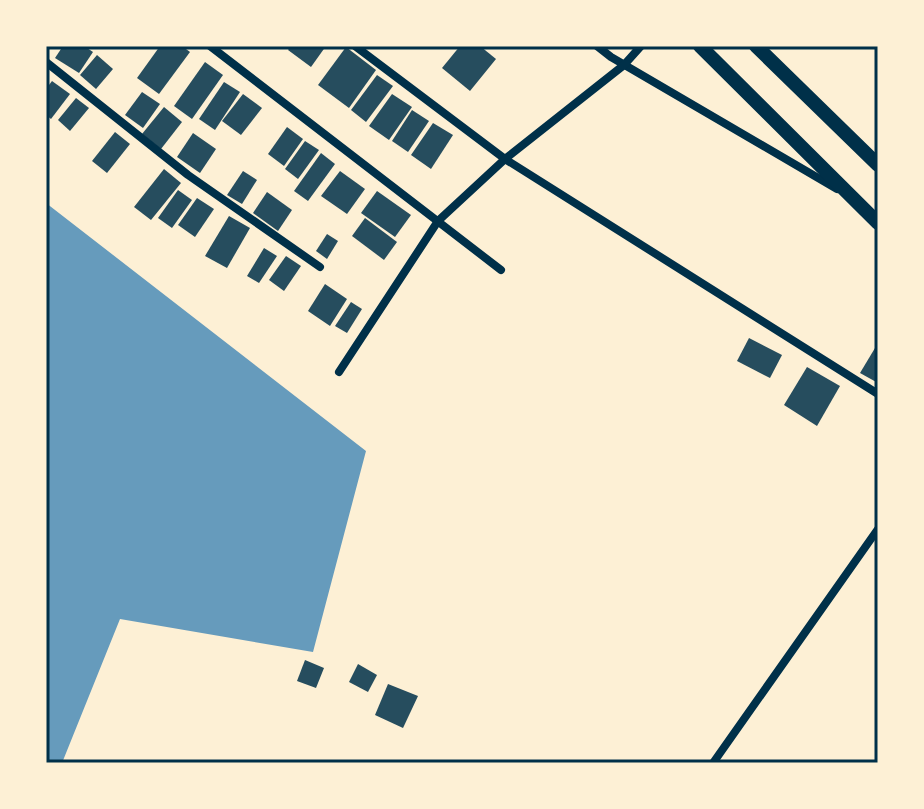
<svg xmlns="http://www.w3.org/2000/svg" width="924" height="809" viewBox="0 0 924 809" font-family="'IBM Plex Sans',sans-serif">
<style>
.water{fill:#669bbc}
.building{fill:#264d5e}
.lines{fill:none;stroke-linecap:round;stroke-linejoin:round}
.minor{stroke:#003049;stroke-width:8}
.tertiary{stroke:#003049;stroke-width:14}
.neatline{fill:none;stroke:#003049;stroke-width:3}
</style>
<rect width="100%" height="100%" fill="#fdf0d5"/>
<path class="water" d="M46 203 366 451 313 652 120 619 62 763H46Z"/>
<g class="building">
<path d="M63 46H84L93 52 79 73 55 58Z"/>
<path d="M160 46H182L190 52 159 94 137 78Z"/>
<path d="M291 46H326L311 67 288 50Z"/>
<path d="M460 46H480L496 59 470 91 442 68Z"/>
<path d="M346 47 376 70 349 108 318 85Z"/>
<path d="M97 55 113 69 96 89 80 75Z"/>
<path d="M205 62 223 75 192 119 174 106Z"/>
<path d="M377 75 393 86 366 122 351 110Z"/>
<path d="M52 81 70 94 51 119 46 115V89Z"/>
<path d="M224 82 240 92 215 130 199 119Z"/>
<path d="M142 92 160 104 143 128 125 115Z"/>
<path d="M243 94 262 108 241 135 222 121Z"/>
<path d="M392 94 412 107 389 140 369 126Z"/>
<path d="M76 98 89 108 70 131 58 120Z"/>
<path d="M164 107 182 122 161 149 142 134Z"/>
<path d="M412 110 429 121 408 152 392 141Z"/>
<path d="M433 123 453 135 431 169 411 155Z"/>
<path d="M287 127 303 139 284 166 268 154Z"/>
<path d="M115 132 130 144 107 173 92 161Z"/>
<path d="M193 133 216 149 200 173 177 157Z"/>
<path d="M305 141 319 150 298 179 285 169Z"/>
<path d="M321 153 335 164 308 201 294 191Z"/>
<path d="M164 169 181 183 151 220 134 207Z"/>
<path d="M243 171 257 180 242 204 227 195Z"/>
<path d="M340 171 365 189 347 214 321 196Z"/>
<path d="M178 190 192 200 172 228 158 218Z"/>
<path d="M377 191 411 215 395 237 361 213Z"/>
<path d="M267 192 292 210 278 231 253 213Z"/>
<path d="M197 198 214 209 195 237 178 225Z"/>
<path d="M229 216 250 228 227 268 205 256Z"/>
<path d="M365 218 397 242 384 260 352 236Z"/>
<path d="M327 234 338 241 327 259 316 251Z"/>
<path d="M264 248 277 256 259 283 247 276Z"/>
<path d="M286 256 301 266 284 291 269 280Z"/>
<path d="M325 284 347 299 330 326 308 311Z"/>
<path d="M351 302 362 309 347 333 335 326Z"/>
<path d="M749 338 782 355 770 378 737 361Z"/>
<path d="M878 343V383L860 373Z"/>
<path d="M807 367 840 386 817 426 784 405Z"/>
<path d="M305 660 324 668 316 688 297 681Z"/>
<path d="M358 664 377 675 368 692 349 682Z"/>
<path d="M388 684 418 696 403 728 375 715Z"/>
</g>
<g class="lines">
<g class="minor">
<path d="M210 46 501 270"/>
<path d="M355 46 505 159 878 394"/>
<path d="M597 46 611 57 837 189"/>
<path d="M46 62 188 175 320 267"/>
<path d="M339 372 438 221 505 159 624 65 641 46"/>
<path d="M713 763 878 529"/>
</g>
<g class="tertiary">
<path d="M700 46 878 223"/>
<path d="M756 46 878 165"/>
</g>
</g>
<rect width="924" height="809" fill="none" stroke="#fdf0d5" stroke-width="96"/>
<rect x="48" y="48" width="828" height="713" class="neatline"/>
</svg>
